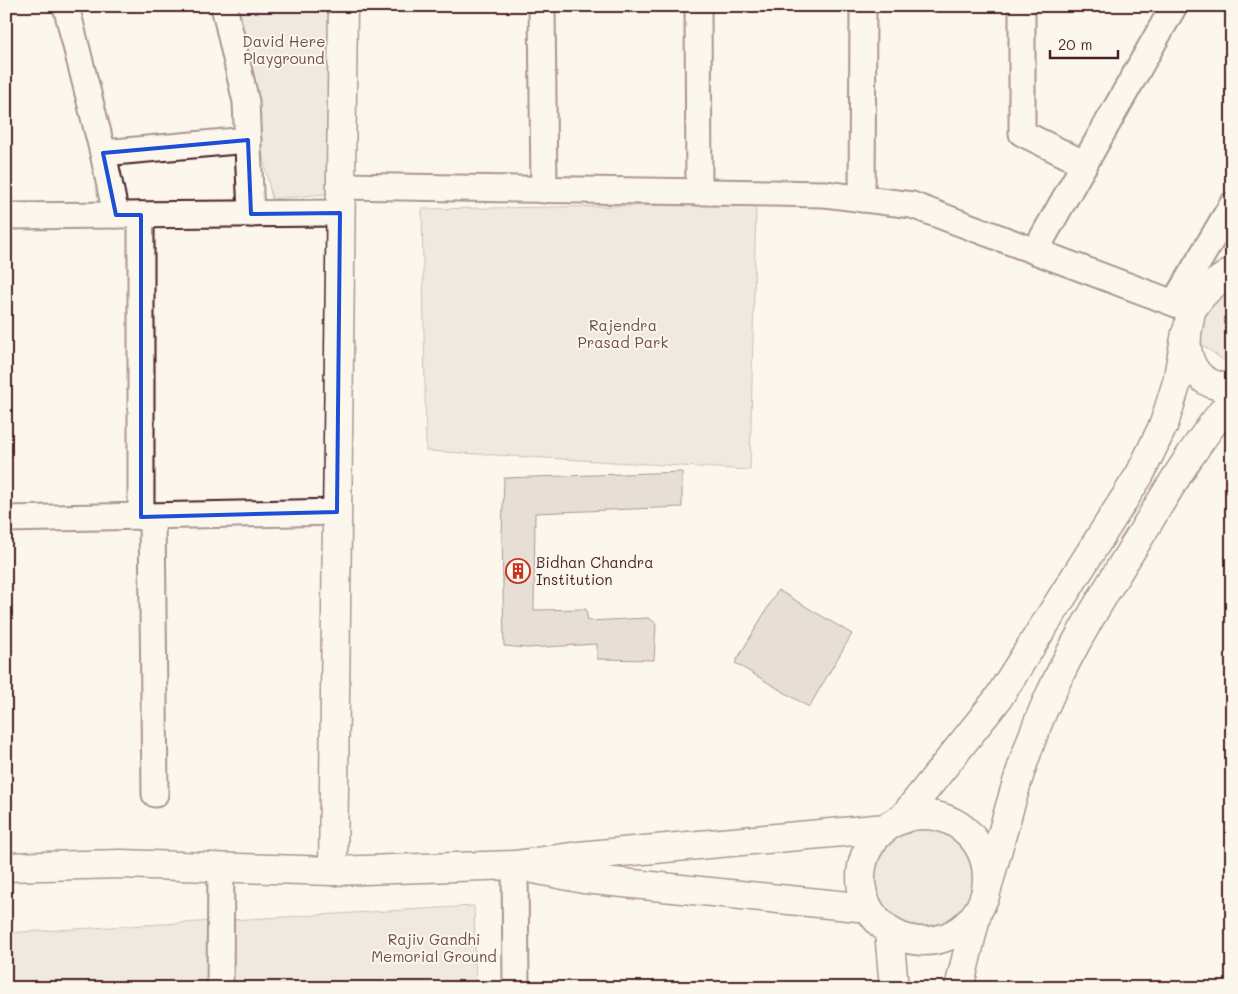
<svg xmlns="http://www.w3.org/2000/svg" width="1238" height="994" viewBox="0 0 1238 994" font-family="Mali,sans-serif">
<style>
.green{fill:#e2d7d0;stroke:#967b7e}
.building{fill:#cfc2bc;stroke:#4a1f2b}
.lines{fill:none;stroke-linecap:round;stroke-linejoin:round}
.minor-casing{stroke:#4a1f2b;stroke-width:29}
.tertiary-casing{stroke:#4a1f2b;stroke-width:31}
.minor{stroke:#fbf7ec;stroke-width:25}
.tertiary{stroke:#fbf7ec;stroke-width:28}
.marked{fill:none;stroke:#1d4ed8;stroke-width:4;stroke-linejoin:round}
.labels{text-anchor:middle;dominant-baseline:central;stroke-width:4;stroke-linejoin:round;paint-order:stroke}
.park-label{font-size:15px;fill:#704d54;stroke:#fbf7ec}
.poi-label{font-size:15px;fill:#4a1f2b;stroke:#fbf7ec;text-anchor:start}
</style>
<rect width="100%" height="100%" fill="#fbf7ec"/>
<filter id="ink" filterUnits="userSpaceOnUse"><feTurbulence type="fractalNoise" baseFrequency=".02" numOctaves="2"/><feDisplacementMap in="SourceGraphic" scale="10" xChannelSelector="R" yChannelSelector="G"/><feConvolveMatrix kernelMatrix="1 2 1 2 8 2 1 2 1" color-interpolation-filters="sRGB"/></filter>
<g filter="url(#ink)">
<g class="green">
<path d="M231 6H329L326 194 272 199Z"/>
<path d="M756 204 750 470 426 451 422 209Z"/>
<path d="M1232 273V363L1223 360 1186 333Z"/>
<circle cx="926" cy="878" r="51"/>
<path d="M474 906 476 988H6V933Z"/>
</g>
<g class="building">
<path d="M682 472V507L535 513 534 610 586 609 588 621 648 618 656 623 654 660 597 659V644L527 648 504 646 502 534 504 478Z"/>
<path d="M778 590 852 634 809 707 735 663Z"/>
</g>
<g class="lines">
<defs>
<g id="minor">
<path d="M66 6 103 153 248 140"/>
<path d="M224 6 246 102 251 214"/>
<path d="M542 6 544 190"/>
<path d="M698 6 699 192"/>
<path d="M1022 6V133L1085 164"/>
<path d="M103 153 116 215"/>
<path d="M341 186 825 194 912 205 1192 310"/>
<path d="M862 199 863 6"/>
<path d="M141 215V517"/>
<path d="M6 216 340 213"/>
<path d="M1035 251 1174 6"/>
<path d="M1174 303 1232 205"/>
<path d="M152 516 155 794"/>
<path d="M6 519 337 512"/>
<path d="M515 865 516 988"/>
<path d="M220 988 221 867"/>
</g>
<g id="tertiary">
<path d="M1232 272C1216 282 1203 291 1193 308 1190 312 1190 318 1189 323 1181 355 1194 388 1232 387"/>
<circle cx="924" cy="878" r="63"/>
<path d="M901 820 997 700 1140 474 1164 424 1177 382 1186 333"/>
<path d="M6 867 121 864 333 871 515 865 578 856 886 828"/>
<path d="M534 869 584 879 868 908"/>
<path d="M333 871 343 6"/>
<path d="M985 896C1004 829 1020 759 1050 695 1074 641 1106 591 1137 541 1167 492 1195 443 1232 400"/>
<path d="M889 931 894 988"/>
<path d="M959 988 977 913"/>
</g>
</defs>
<use href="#minor" class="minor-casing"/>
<use href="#tertiary" class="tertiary-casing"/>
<use href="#minor" class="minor"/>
<use href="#tertiary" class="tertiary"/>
</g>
</g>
<path d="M0 0H1238V994H0ZM248 140 251 214 340 213 337 512 141 517V215H116L103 153Z" fill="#fbf7ec" fill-opacity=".55" fill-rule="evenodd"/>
<path class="marked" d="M248 140 251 214 340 213 337 512 141 517V215H116L103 153Z"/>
<defs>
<symbol id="building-ring" viewBox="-11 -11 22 22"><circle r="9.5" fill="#fbf7ec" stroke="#c8321e" stroke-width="1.5"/><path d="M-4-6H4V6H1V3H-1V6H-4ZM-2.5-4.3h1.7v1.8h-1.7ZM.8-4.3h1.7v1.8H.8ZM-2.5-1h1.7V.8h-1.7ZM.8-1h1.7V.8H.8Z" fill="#c8321e"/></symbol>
</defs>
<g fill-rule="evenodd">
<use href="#building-ring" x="504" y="557" width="28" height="28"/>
</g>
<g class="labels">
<g class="park-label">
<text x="284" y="41">David Here<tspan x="284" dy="17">Playground</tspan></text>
<text x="623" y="325">Rajendra<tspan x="623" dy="17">Prasad Park</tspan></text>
<text x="434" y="939">Rajiv Gandhi<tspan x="434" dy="17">Memorial Ground</tspan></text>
</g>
<g class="poi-label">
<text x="536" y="562">Bidhan Chandra<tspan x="536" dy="17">Institution</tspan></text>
</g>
</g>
<rect width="1238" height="994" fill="none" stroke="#fbf7ec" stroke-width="25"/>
<rect x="12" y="12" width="1213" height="969" fill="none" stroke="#4a1f2b" stroke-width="2" filter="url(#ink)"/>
<path d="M1050 50v8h68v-8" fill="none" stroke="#4a1f2b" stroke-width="2.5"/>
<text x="1058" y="50" font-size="15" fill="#4a1f2b" stroke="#fbf7ec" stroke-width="4" paint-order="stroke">20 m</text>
</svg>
